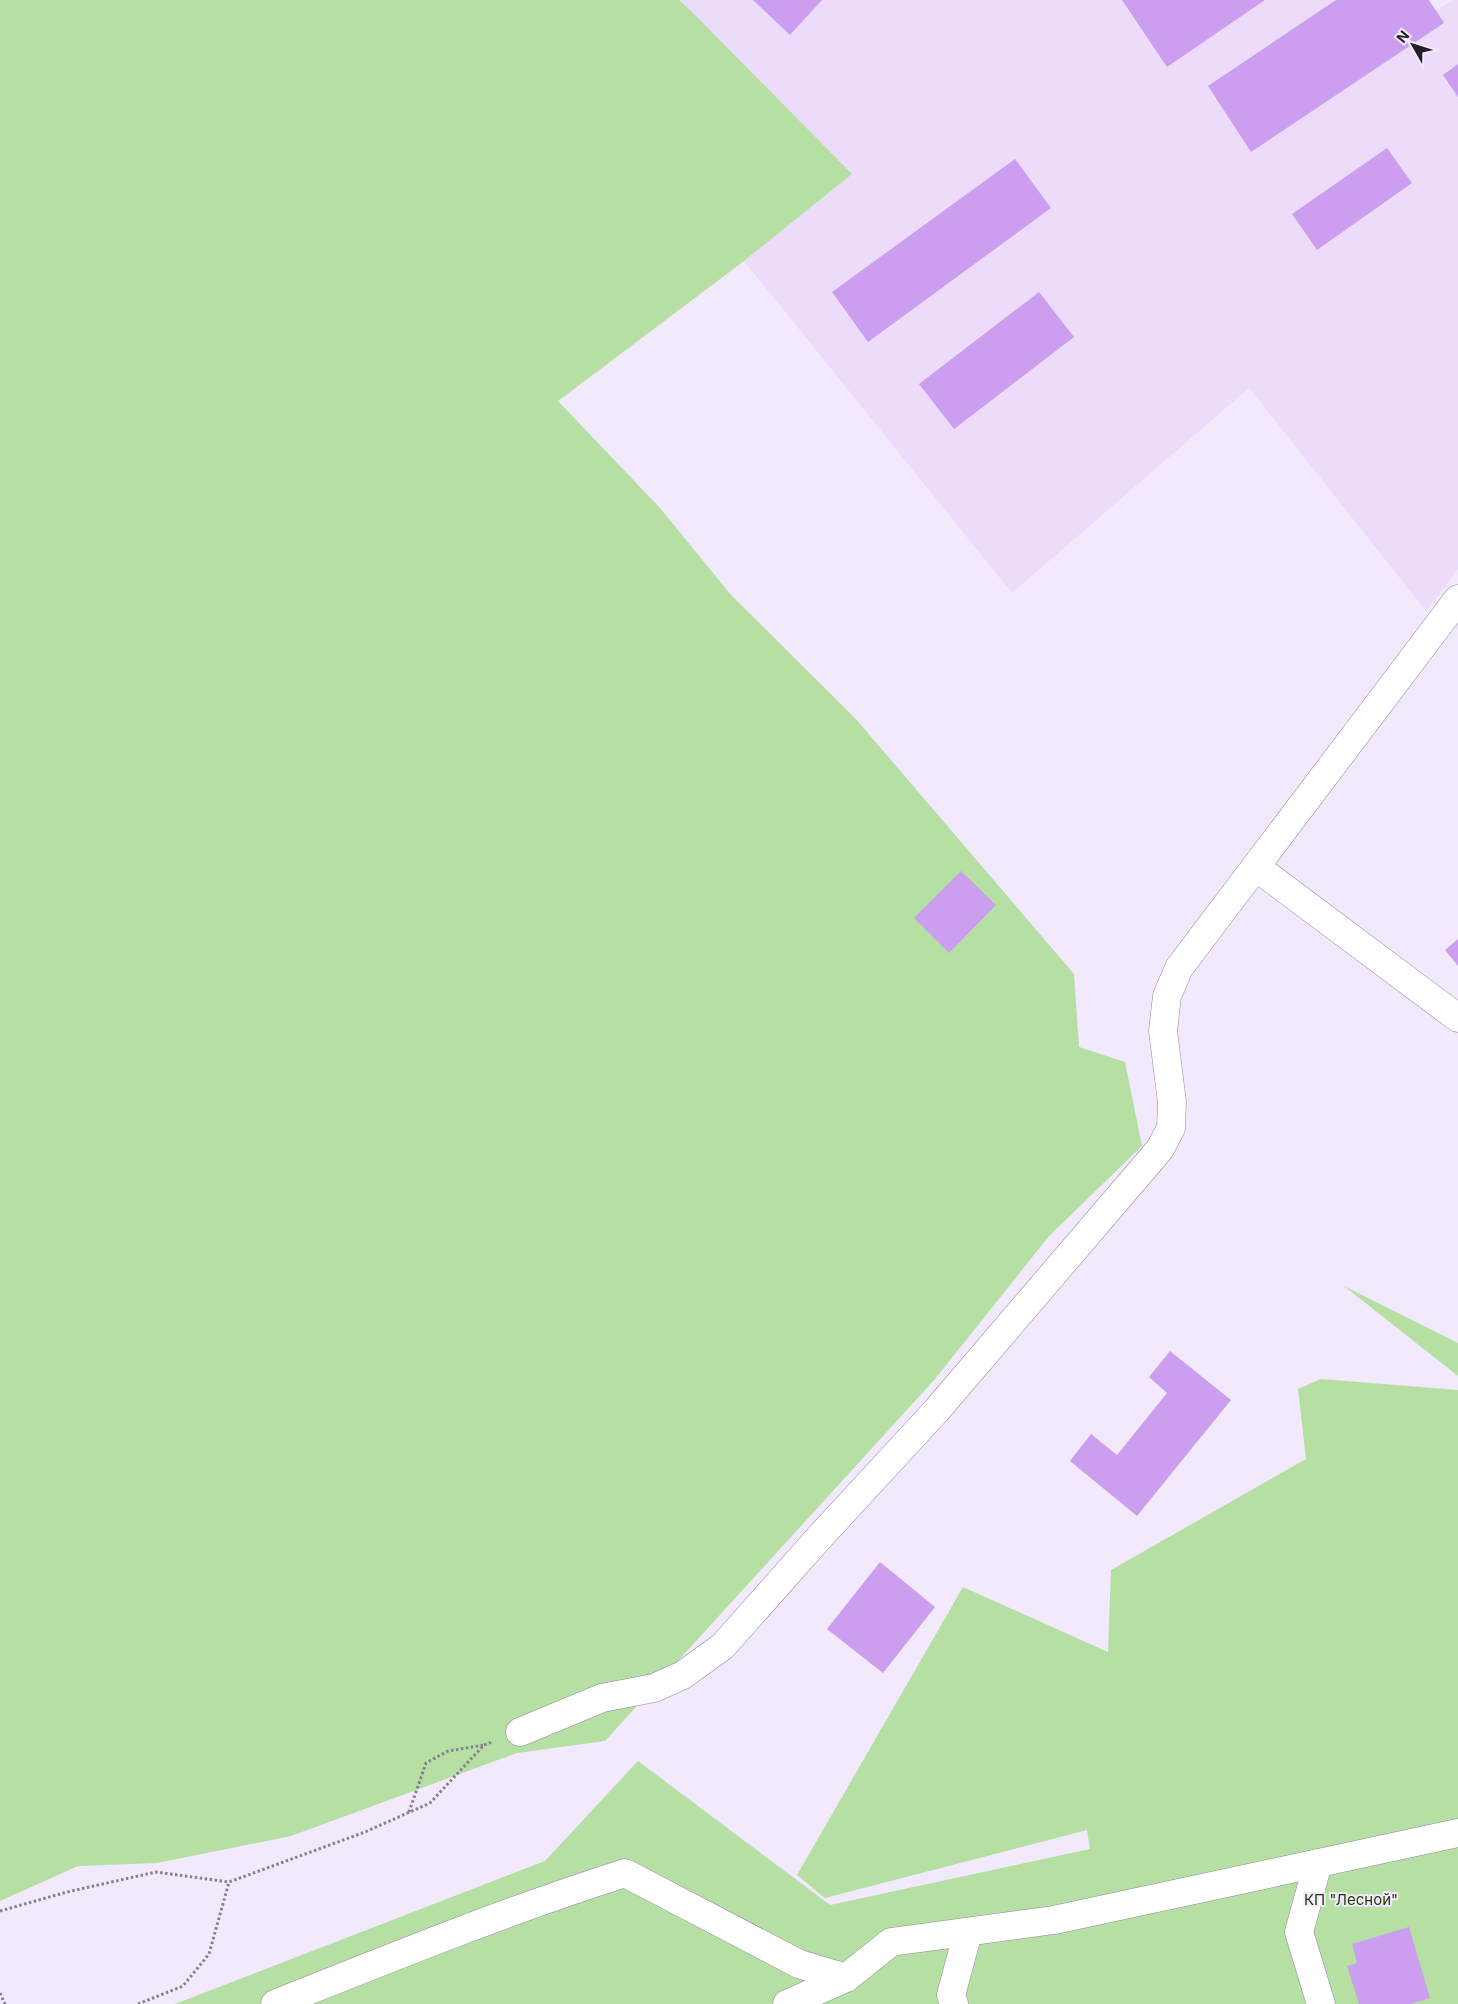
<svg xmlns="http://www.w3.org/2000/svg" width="1458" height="2004" viewBox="0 0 1458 2004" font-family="Inter,sans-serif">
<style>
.built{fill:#ecdcfa}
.green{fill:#b5dfa3}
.building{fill:#cb9ef0}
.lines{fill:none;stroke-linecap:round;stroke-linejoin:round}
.minor-casing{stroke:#93879d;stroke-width:29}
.path{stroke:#87808e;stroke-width:3;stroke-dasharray:2.5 2.5;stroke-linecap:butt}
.minor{stroke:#fff;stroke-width:28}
.labels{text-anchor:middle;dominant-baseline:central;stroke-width:4;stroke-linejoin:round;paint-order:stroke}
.park-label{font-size:15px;fill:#183a01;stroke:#f3e9fc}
</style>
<rect width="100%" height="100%" fill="#f3e9fc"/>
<path class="built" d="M679 0H1429L1436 10 1453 0H1458V569L1426 611 1249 388 1012 593 744 261 852 174Z"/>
<g class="green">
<path d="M0 0H679L695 15 852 174 744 261 558 401 660 508 731 595 855 718 1074 974 1079 1047 1125 1062 1142 1146 1049 1236 935 1379 605 1741 517 1753 291 1836 157 1863 78 1866 0 1901Z"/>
<path d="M1344 1286 1458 1343V1376Z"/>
<path d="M1321 1379 1458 1390V2004H175L545 1861 638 1761 830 1905 1090 1849 1087 1830 825 1898 797 1875 963 1587 1108 1652 1111 1570 1306 1459 1298 1389Z"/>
</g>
<g class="building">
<path d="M753 0H822L790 35Z"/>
<path d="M1122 0H1265L1167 67Z"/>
<path d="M1336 0H1429L1444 23 1251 152 1208 86Z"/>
<path d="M1458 64V97L1443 75Z"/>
<path d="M1387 148 1412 183 1317 250 1292 214Z"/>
<path d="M1015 159 1051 208 868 342 832 292Z"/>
<path d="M1039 292 1074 337 954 429 919 384Z"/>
<path d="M961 871 996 905 949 953 914 918Z"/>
<path d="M1458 939V966L1445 950Z"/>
<path d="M1170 1351 1231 1400 1137 1516 1070 1461 1091 1434 1117 1455 1167 1393 1149 1377Z"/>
<path d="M880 1562 935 1607 883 1673 827 1629Z"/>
<path d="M1409 1927 1430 1998 1410 2004H1359L1347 1966 1357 1963 1352 1944Z"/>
</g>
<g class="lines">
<defs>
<g id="minor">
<path d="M1256 867 1458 1018"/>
<path d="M520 1732 602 1698 654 1688 683 1675 723 1646 817 1540 936 1411 1160 1149 1171 1128 1172 1102 1163 1031 1167 996 1179 968 1458 599"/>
<path d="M1318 1863 1299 1932 1321 2004"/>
<path d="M275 2004C390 1958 506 1911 625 1873L799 1964 846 1978 891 1942 1054 1920 1458 1833"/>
<path d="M787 2004 846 1978"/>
<path d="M954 2004 951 1995 968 1932"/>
</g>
</defs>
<use href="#minor" class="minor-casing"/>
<g class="path">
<path d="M409 1812 426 1763 448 1751 484 1745"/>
<path d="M0 1911 67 1892 156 1872 229 1882 365 1832 430 1803 484 1745 492 1742"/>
<path d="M0 1993 5 2004"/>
<path d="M138 2004 183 1986 209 1954 229 1882"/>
</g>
<use href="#minor" class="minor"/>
</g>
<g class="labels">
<g class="park-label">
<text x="1351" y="1899">КП "Лесной"</text>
</g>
</g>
<g transform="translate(1413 45) rotate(309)" stroke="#f3e9fc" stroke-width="4" paint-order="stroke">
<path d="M0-4L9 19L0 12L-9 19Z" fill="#221d26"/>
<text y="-8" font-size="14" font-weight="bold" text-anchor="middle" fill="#221d26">N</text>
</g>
</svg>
